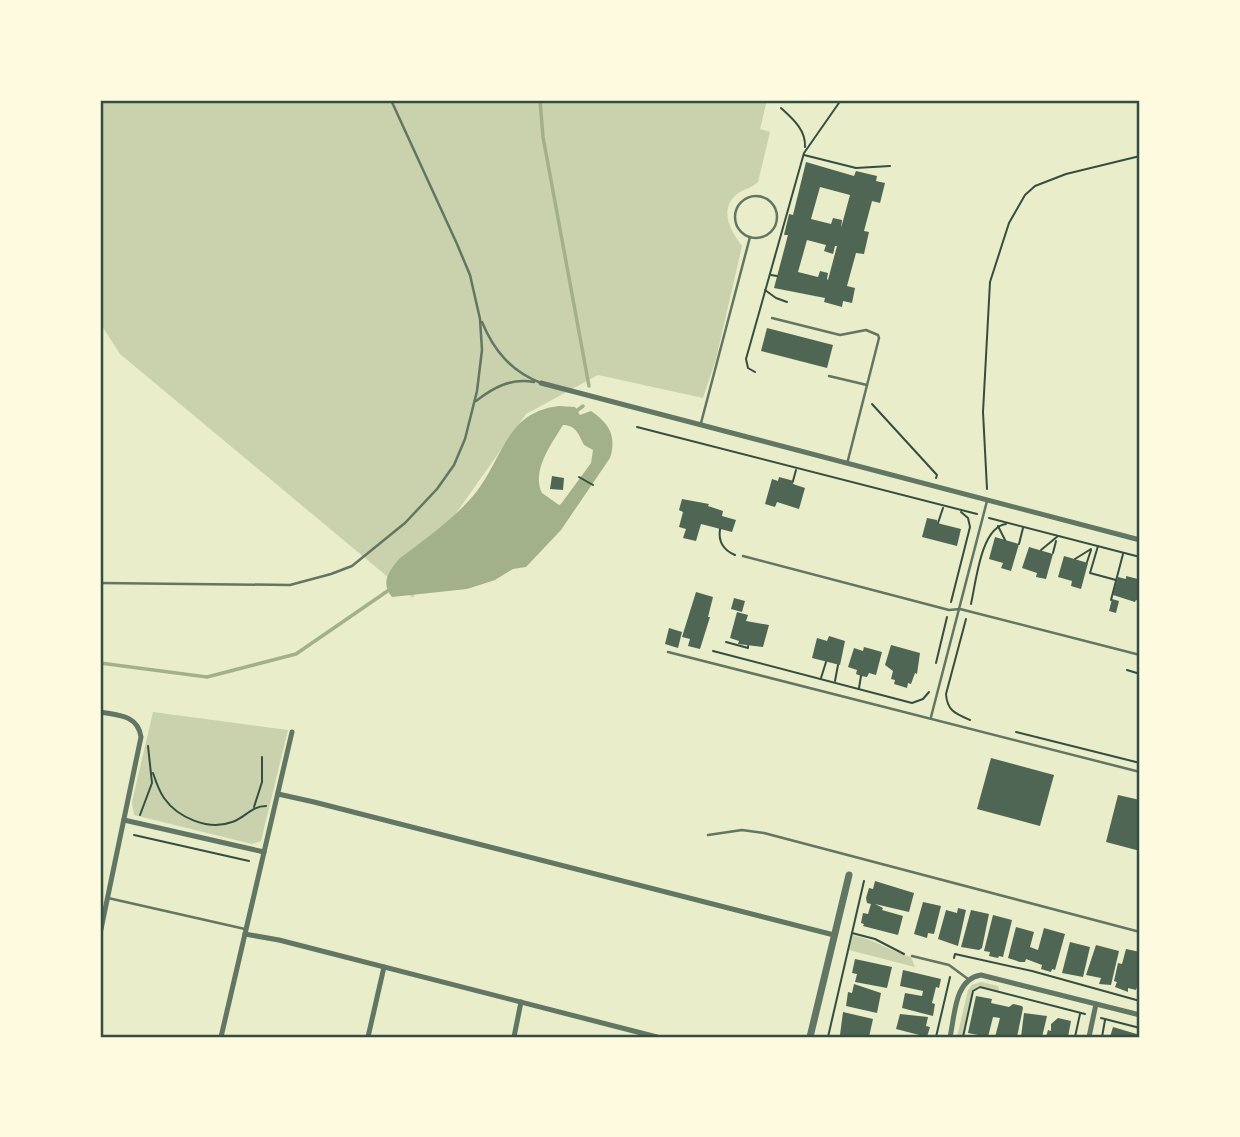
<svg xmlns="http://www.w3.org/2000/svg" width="1240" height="1137" viewBox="0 0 1240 1137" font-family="Raleway,sans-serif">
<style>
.green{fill:#cad2ad}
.water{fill:#a3b18a;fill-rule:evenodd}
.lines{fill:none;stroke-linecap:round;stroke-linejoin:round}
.stream{stroke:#a3b18a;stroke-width:3.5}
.building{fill:#4f6655;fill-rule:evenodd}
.path{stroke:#344e41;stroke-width:2}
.service{stroke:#617663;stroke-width:2.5}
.minor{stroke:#617663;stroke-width:5}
.tertiary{stroke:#617663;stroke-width:7}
.neatline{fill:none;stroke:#344e41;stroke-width:2.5}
</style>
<rect width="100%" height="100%" fill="#e9edc9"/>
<g class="green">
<path d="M100 100H767L760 129 770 132 758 182C752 188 744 189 737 194 718 210 731 231 742 246L716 359 703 398 598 375 526 414 457 512 413 598 120 354 100 323Z"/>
<path d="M153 712 288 730 261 841 252 844 134 815 132 802Z"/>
<path d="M852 935C874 939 890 951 911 957L915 967 849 950Z"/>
<path d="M981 982 998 986 999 989 998 991 979 986 973 990 962 1037H957L968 990 972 985Z"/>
</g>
<path class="water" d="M559 406 575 407 580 415 591 411C609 423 617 436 610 458L561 530 526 567 513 569 495 580 467 589 392 597C380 583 389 571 399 559 424 540 458 516 477 491 504 455 507 412 559 406ZM563 425C576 425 579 435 584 445L593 450 591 463 561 504 559 505 542 493C531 471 552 443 563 425Z"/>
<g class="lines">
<g class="stream">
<path d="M540 100 543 137 589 386"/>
<path d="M575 412 583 406"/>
<path d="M100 663 207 677 296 654 389 590"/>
</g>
</g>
<g class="building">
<path d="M806 162 854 176 856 171 877 176 876 181 885 183 880 203 872 201 864 231 869 232 864 254 856 253 847 286 855 288 852 303 843 301 842 307 824 302 825 298 774 288 788 235H784L789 214 793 215ZM820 187 850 195 841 228 842 220 833 218 831 224 811 219ZM807 240 826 245 824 251 833 254 835 246H837L828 280 827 279 828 273 820 271 818 277 798 272Z"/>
<path d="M767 328 833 345 827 368 761 351Z"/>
<path d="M552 476 564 478 563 490 550 489Z"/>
<path d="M779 477 794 481 793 484 805 488 799 509 777 502 775 507 765 504 772 479 778 481Z"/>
<path d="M682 499 709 504 708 506 723 511 722 516 736 520 732 532 701 524 696 541 683 538 686 529 679 527 683 512 679 510Z"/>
<path d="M927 518 937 520V523L961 529 957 546 922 537Z"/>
<path d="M995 537 1019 544 1011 571 1001 568 1003 563 989 559Z"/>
<path d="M1029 547 1053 554 1046 579 1036 577 1037 573 1022 568Z"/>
<path d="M1064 556 1088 563 1081 589 1071 586 1072 581 1058 577Z"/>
<path d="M1126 576 1138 579V581L1140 582V601L1136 600 1135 602 1113 595 1118 577 1126 579Z"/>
<path d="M696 592 713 597 708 617H710L700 649 688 646 690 639 682 637Z"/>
<path d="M734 598 745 601 742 612 731 609Z"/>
<path d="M1112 599 1119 601 1116 613 1109 611Z"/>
<path d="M737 612 748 615 746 621 769 625 763 647 738 644 739 641 730 638Z"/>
<path d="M669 628 682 632 678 648 665 644Z"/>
<path d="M829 636 845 641 840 665 812 658 817 638 827 641Z"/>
<path d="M891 645 920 653 917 674 915 673 911 684 908 683 907 688 894 684 895 680 891 679 893 671 885 665Z"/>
<path d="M864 647 882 652 876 675 869 673 867 677 861 676 856 674 857 670 848 667 854 648 863 651Z"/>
<path d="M991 758 1054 775 1040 826 977 809Z"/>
<path d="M1118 795 1140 800V851L1106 842Z"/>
<path d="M875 881 914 893 909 912 875 904 883 908 882 910 903 916 898 935 863 926 864 924 861 923 863 913 868 914 871 904 867 903 866 898 869 888 873 889Z"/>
<path d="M923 902 941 906 934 934 928 933 927 938 914 934Z"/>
<path d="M958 908 966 910 958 946 938 939 946 910 957 913Z"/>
<path d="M971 910 989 914 982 948 979 950 961 947Z"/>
<path d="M993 915 1012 920 1003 957 999 956 998 958 989 956 990 952 984 951Z"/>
<path d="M1016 927 1034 932 1030 947 1038 950 1044 928 1065 934 1055 970 1052 969 1051 972 1041 969 1042 965 1026 959 1025 962H1020L1008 958Z"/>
<path d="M1070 942 1090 947 1083 977 1062 973Z"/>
<path d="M1096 945 1119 951 1111 985 1099 984 1101 978 1086 975Z"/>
<path d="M1126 949 1140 952 1138 977 1140 978 1136 990 1128 988V992L1115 987 1117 982 1114 981 1118 963 1122 964Z"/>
<path d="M855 959 892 967 887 988 855 982 857 974 852 973Z"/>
<path d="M903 970 941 979 939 988 936 987 932 1003 935 1004 933 1016 902 1008 905 993 922 996 923 991 900 986Z"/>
<path d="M854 984 881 993 877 1013 846 1006 848 992 852 993Z"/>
<path d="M976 996 992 999 991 1003 1009 1007 1013 1004 1022 1006 1023 1008 1017 1037H995L1000 1018 993 1017 988 1037 968 1033Z"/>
<path d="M843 1012 873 1019 869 1037 840 1035Z"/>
<path d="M1024 1013 1047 1016 1042 1037H1021Z"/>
<path d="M900 1014 928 1017 926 1026 930 1027 927 1037 896 1029Z"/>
<path d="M1058 1018 1071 1021 1068 1037H1046L1048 1030 1051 1031V1024Z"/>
<path d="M1113 1027 1140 1035V1037H1110Z"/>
</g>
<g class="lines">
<g class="path">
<path d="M781 108C793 119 806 130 805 147"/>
<path d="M804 155 856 168 890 166"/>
<path d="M771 275 777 276"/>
<path d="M765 290 776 298 787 302"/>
<path d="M755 372 748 368 746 359 804 153 841 100"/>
<path d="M872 404 937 475 936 478"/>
<path d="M637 427 977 514"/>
<path d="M579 477 593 485"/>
<path d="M793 481 796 470"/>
<path d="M987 489 983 412 990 282 1009 223 1025 195 1035 186 1066 174 1140 156"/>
<path d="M989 518 1140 557"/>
<path d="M938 523 943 508"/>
<path d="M998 526 1005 540"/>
<path d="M720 529C718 542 723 550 735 555"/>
<path d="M1019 544 1023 528"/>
<path d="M1098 546 1090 573 1116 580"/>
<path d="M1041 550 1058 536"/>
<path d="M1053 553 1056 541"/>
<path d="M1075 559 1091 549"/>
<path d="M1087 562 1091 550"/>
<path d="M1111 600 1123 554"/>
<path d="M951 602 970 527 968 518 961 512"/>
<path d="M971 604C976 582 981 527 1006 524"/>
<path d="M966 619 946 694C947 711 956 714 970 720"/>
<path d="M726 642 748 648V646"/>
<path d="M713 651 912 703 923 699 929 692"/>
<path d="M936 663 947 617"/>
<path d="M1127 670 1140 674"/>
<path d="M821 678 826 662"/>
<path d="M835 681 838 665"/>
<path d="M859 688 861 676"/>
<path d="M1016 732 1140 763"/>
<path d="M153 773C156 782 159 791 164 798 178 818 209 831 232 822 245 818 251 806 266 806"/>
<path d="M254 807 262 782V757"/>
<path d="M140 815 152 783 148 746"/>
<path d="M134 835 249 861"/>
<path d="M852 933 875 939 904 954"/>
<path d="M954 958 955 954 1032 971 1140 1001"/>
<path d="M1101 1018 1140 1028"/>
<path d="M828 1037 864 881"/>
<path d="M936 1037 950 977"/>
<path d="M963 1037 973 991 980 987 1085 1014"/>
<path d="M1075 1037 1080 1014"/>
<path d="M1102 1037 1105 1020"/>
</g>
<g class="service">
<circle cx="756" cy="217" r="21"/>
<path d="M772 318 840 335 866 330 878 335 879 338 847 464"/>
<path d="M482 322C494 351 511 371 541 383"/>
<path d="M829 376 867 385"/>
<path d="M476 401C494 387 511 378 534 382"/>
<path d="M701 423 750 237"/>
<path d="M743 556 949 610 960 609 1140 655"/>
<path d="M100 583 290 585 331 574 352 566 405 523 437 489 454 465 465 439 477 391 482 350 480 319 470 275 457 244 391 100"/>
<path d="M668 652 1140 772"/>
<path d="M931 717 987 501"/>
<path d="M708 835 742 830 764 833 1140 932"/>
<path d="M108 898 245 929"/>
<path d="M912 956 949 965 968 979"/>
</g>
<g class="minor">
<path d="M541 383 1140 540"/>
<path d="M100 712C118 715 138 715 141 737L100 934"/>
<path d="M278 794 314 802 834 935"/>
<path d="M124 820 264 852"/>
<path d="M245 934 279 940 657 1037"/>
<path d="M221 1037 292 732"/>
<path d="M368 1037 384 967"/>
<path d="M514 1037 521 1002"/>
<path d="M950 1037C955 1016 954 979 981 975L1140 1015"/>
<path d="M1089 1037 1096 1004"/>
</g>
<path class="tertiary" d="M810 1037 849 875"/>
</g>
<rect width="1240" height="1137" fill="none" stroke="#fefae0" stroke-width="203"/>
<rect x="102" y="102" width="1036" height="934" class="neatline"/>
</svg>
